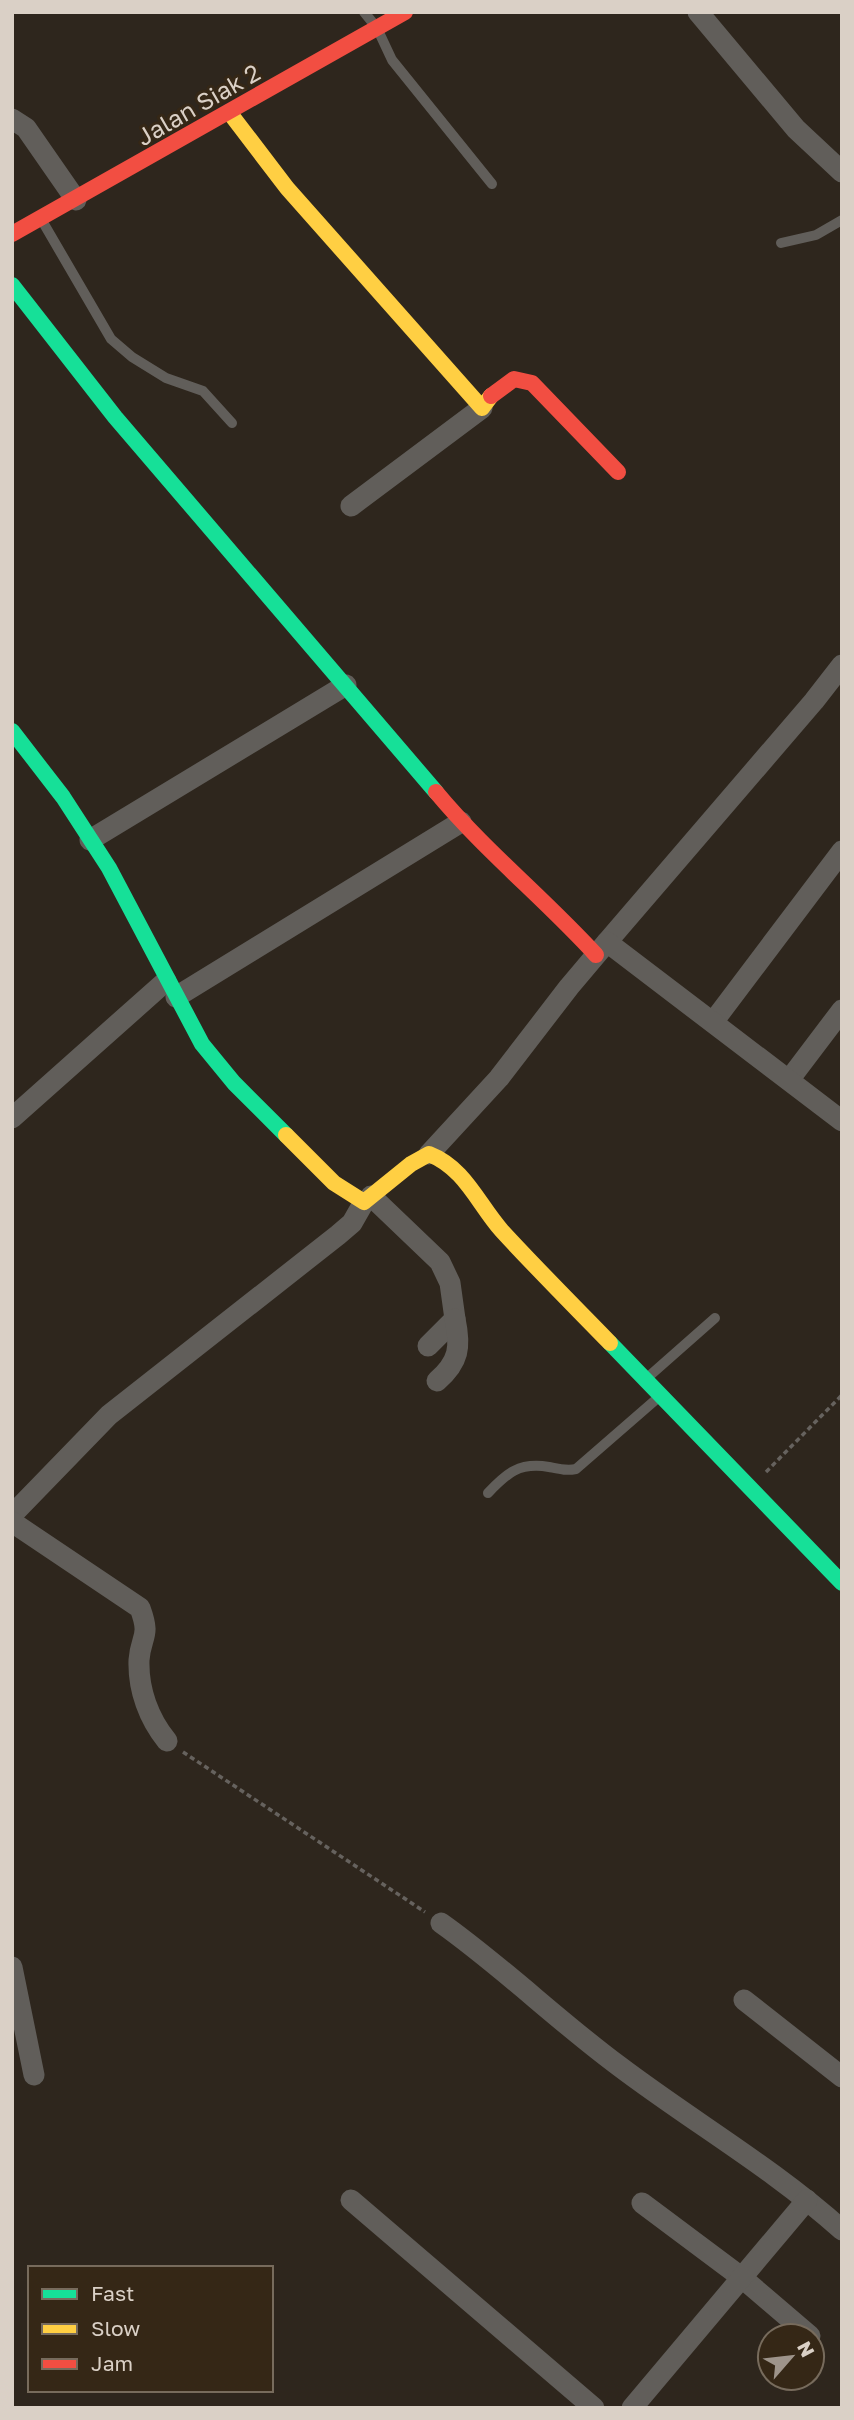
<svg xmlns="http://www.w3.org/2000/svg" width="854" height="2420" viewBox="0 0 854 2420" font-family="'Golos Text',sans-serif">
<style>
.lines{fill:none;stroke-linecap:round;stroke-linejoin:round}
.path{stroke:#66625e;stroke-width:3.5;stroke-dasharray:5 3.5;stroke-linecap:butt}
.lane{stroke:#615e5a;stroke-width:10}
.street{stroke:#615e5a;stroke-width:21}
.fast{stroke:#16e098;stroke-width:16}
.slow{stroke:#ffcf43;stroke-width:16}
.jam{stroke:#f24e42;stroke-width:16}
.labels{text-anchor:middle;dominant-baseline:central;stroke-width:6;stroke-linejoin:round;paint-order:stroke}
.street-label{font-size:24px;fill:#dad0c6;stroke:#352716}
</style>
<rect width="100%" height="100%" fill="#2e261d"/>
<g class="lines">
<g class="path">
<path d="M766 1472 842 1395"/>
<path d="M183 1752 425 1912"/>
</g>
<g class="lane">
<path d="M364 12 377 28 392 60 492 184"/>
<path d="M44 224 111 339 132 357 166 378 203 391 232 423"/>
<path d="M781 243 816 235 842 220"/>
<path d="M647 1378 715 1318"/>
<path d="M488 1493C507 1473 519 1462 549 1467 559 1469 566 1471 576 1469L660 1396"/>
</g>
<g class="street">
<path d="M698 12 796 129 842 172"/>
<path d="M12 119 26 128 76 200"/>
<path d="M351 506 482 408"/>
<path d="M90 840 346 685"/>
<path d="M607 942 814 701 842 665"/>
<path d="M176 997 461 822"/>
<path d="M713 1022 842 851"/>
<path d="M789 1080 842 1010"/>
<path d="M12 1118 166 981"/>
<path d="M429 1154 499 1078 569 987 607 942 842 1121"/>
<path d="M371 1196 440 1262 450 1283 455 1319 428 1346"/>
<path d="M437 1381C459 1362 461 1347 455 1319"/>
<path d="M12 1515 109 1415 338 1235 352 1223 364 1202"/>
<path d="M12 1522 140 1608C151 1638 141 1634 139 1660 138 1690 149 1719 167 1741"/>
<path d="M441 1923C503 1967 558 2021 619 2066 693 2122 773 2168 842 2230"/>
<path d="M12 1967 34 2075"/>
<path d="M744 2000 842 2077"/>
<path d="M351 2200 594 2408"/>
<path d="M642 2203 741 2277 810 2336"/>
<path d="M632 2408 807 2200"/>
</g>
<g class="fast">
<path d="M12 285 115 417 436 792"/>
<path d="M12 731 63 797 109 868 202 1044 234 1083 286 1135"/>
<path d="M610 1343 842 1583"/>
</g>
<g class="slow">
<path d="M229 112 287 188 482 408 491 396"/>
<path d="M286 1135 334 1183 364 1202 411 1164 429 1154C465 1168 478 1204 502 1231 537 1269 574 1306 610 1343"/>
</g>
<g class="jam">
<path d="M12 234 405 12"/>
<path d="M491 396 514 379 532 383 618 472"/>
<path d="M436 792C485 851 545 899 596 955"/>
</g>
</g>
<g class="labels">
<g class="street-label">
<text transform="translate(198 104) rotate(-30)">Jalan Siak 2</text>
</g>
</g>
<rect width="854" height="2420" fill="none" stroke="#dad0c6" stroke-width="28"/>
<rect x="28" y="2266" width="245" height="126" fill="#352716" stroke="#776b5c" stroke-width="2"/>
<rect x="42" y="2289" width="35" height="10" fill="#16e098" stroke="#776b5c" stroke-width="2"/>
<text x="91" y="2301" font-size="21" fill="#dad0c6">Fast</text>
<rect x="42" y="2324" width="35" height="10" fill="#ffcf43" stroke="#776b5c" stroke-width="2"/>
<text x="91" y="2336" font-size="21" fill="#dad0c6">Slow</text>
<rect x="42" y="2359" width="35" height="10" fill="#f24e42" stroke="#776b5c" stroke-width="2"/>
<text x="91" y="2371" font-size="21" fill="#dad0c6">Jam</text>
<g transform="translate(791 2357) rotate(62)"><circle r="33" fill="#352716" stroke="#776b5c" stroke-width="2"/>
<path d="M0-5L12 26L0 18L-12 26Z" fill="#9e948b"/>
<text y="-10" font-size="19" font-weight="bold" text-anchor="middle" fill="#dad0c6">N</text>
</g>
</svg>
